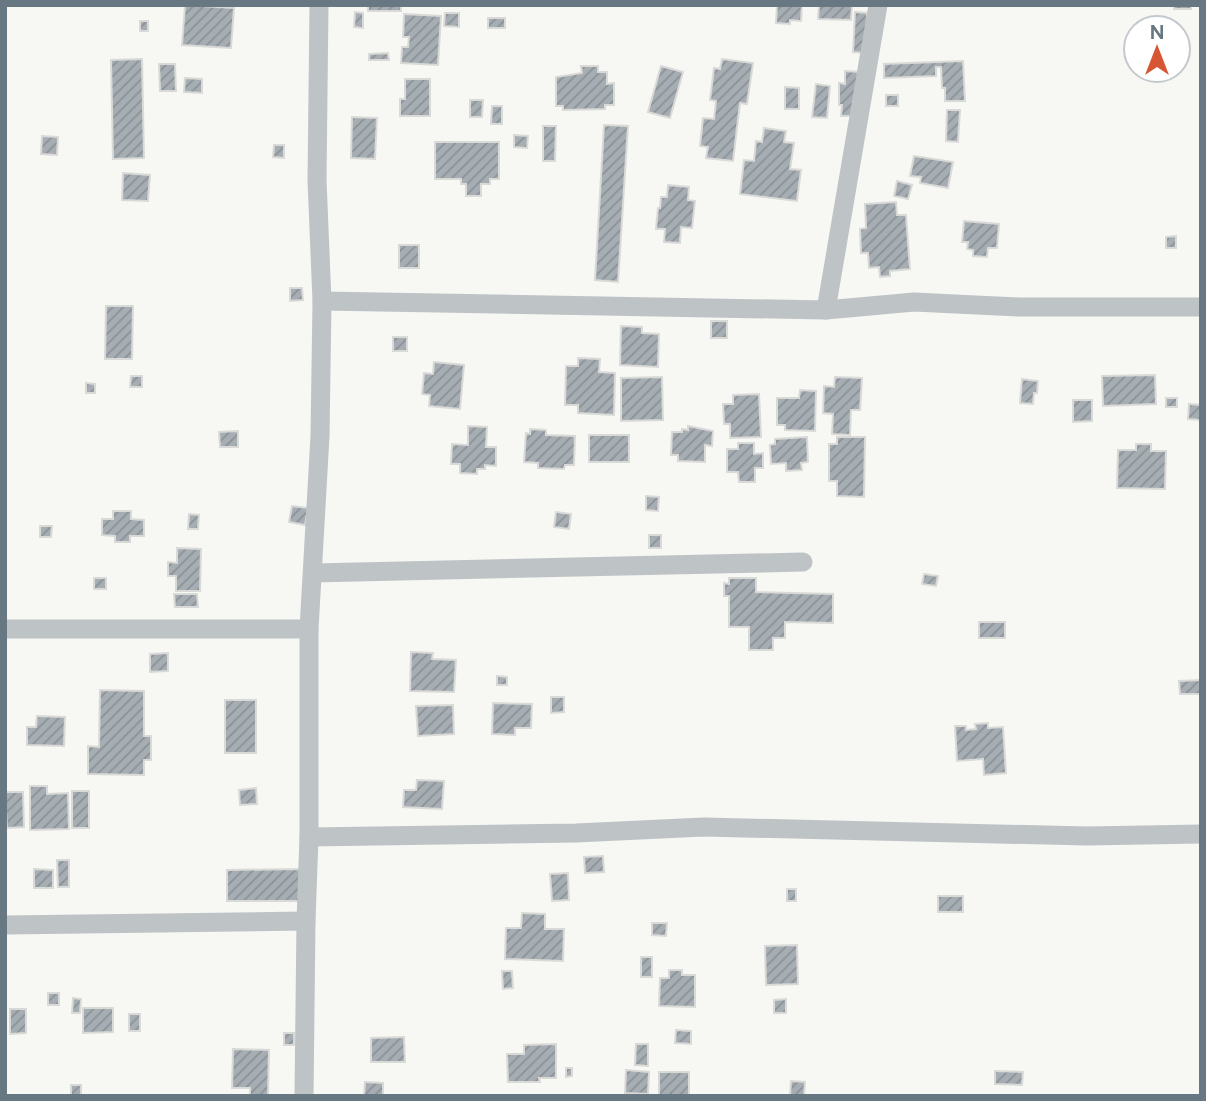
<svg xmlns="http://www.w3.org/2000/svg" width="1206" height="1101" viewBox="0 0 1206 1101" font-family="Figtree,sans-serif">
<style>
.building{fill:url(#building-hatch);stroke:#d9d9d7;stroke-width:2}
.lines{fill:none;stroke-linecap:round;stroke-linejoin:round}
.minor{stroke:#bec3c6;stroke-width:19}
</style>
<defs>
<pattern id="building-hatch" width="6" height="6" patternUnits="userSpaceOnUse" patternTransform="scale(1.75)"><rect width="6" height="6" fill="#a6aeb3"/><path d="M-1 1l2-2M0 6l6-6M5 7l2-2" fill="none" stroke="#8b9297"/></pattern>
</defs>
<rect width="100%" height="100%" fill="#f7f7f4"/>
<g class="building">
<path d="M185 5 234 8 231 48 182 45Z"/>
<rect x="368" y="5" width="33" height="6"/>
<path d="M777 5H802L801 21 790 20V24L776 23Z"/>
<path d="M819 5H852L851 20 818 19Z"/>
<rect x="1174" y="5" width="17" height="4"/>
<path d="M355 12 363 13V28L354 27Z"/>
<path d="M855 12 867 13 866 53 853 52Z"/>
<path d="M445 13H459V27L444 26Z"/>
<path d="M404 14 441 16 438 65 401 63 402 47H408L409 37H403Z"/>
<rect x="488" y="18" width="17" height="10"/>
<rect x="140" y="21" width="8" height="10"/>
<path d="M388 53 389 60H369V54Z"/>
<path d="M142 59 144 158 113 159 111 60Z"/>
<path d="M722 59 753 63 747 104 740 103 733 161 706 158 708 147 700 146 703 118 714 119 716 101 710 100 714 68 720 69Z"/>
<path d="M963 61 965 101H945V88H942L941 67H936V76L884 78V64Z"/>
<path d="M159 64H175L176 91H160Z"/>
<path d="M581 66H598V72H607V84L614 83V105H605V109L563 110V106H556V77L582 73Z"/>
<path d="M661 66 683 72 670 118 648 112Z"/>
<path d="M845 71 860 72 859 116H841L842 105H839V83L845 84Z"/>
<path d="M185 78 202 79V93L184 92Z"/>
<path d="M405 79H430V116H400V99H405Z"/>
<path d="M816 84 830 86 827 118 812 117Z"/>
<path d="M785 87 799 88V109H785Z"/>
<rect x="886" y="95" width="12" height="11"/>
<path d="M470 100H483L482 117H470Z"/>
<path d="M492 106H502V124H491Z"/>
<path d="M947 110H960L958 142 946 141Z"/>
<path d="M352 117 377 118 375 159 351 158Z"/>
<path d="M604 125 628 126 618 282 595 280Z"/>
<path d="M543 126H556L555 161H543Z"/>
<path d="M764 128 786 131 784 142 794 143 790 169 801 170 797 201 740 194 744 160 754 161 756 141 762 142Z"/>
<path d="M514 135 528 136 527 148 514 147Z"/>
<path d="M42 136 58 137 57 155 41 154Z"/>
<path d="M435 142H499V179H490V184H481V196H466V184H461V179H435Z"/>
<path d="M274 145H284V158L273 157Z"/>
<path d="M914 156 953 162 948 188 920 183 921 177 910 176Z"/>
<path d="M123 173 150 175 148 201 122 200Z"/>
<path d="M897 181 912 185 908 199 894 196Z"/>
<path d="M668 185 689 187 688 200 695 201 692 228 681 227 680 243 664 242 665 229H656L658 208H660L661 197H667Z"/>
<path d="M896 202 897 215H906L910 269 890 271V276L880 277 879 267 869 268 868 253H861L860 229 866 228 865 204Z"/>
<path d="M964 221 999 224 997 248H988L987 257 973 256V250L967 249 968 242H962Z"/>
<path d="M1176 236V248H1166V237Z"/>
<rect x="399" y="245" width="20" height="23"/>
<path d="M290 288H302L303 300 290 301Z"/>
<path d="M106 306H133L132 359H105Z"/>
<rect x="711" y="321" width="16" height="17"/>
<path d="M621 326 642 327V333L659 334 658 367 620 365Z"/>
<rect x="393" y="337" width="14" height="14"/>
<path d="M578 358 600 359 599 372 615 373 614 415 578 413V405H565L566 366H578Z"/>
<path d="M434 362 464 365 460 409 429 406 430 395 422 394 424 373 433 374Z"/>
<path d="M1155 375 1156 404 1103 406 1102 376Z"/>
<path d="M131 376H142V387H130Z"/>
<path d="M662 377 663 420 621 421V378Z"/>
<path d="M835 377 862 378 860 410H851L850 435 832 434 833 414 823 413 824 386 834 387Z"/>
<path d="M1022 379 1038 381 1037 393H1034L1033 404 1020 403Z"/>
<path d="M86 383 95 384V393H86Z"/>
<path d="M800 390 816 391 815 431 785 430V425H777V398H799Z"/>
<path d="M759 394 761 437 730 438V424H724L723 404H733V395Z"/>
<rect x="1166" y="398" width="11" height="9"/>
<path d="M1073 400H1092V421L1073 422Z"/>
<path d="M1189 404 1201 405V420L1188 419Z"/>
<path d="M468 426 487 427 486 447H496V466L485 465V469H477V474L460 473V464H451L452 444 468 445Z"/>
<path d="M688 426 713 431 712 446 705 445V462L678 461V455H671L672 432H682V429L688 430Z"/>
<path d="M530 429 546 430V435L575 436 574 465H565L564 469 538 468V463L524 462 526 433 530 434Z"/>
<path d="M238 431V447H220L219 432Z"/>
<rect x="589" y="435" width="40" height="27"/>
<path d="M807 437 808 462 801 463 802 470 786 471V463L771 464 770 445 775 444V439Z"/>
<path d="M837 437H865L864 497 837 496V481H829V444H837Z"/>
<path d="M738 443H754V454L763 453V468H755V482H739L738 472H727V449H738Z"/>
<path d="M1136 444H1151V451H1166L1165 489 1117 488 1118 450H1136Z"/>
<path d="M646 496 659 497 658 511 646 510Z"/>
<path d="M292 506 308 508 305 525 289 522Z"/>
<path d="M113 511H131V519L144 520V536H130V542H115V536L102 535V519H113Z"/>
<path d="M556 512 571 514 569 529 554 527Z"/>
<path d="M189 514 199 515 198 529H188Z"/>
<path d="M40 526H52L51 537H40Z"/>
<rect x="649" y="535" width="12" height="13"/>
<path d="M177 548 201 549 200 591H176V576H168V562L177 563Z"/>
<path d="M924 574 938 576 936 586 922 584Z"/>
<rect x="94" y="578" width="12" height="11"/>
<path d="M729 578H756V592L833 594V623L785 622V638H773V650H749V627H729V596H724V583L729 584Z"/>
<path d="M174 594H197L198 607H175Z"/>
<rect x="979" y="622" width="26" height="16"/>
<path d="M411 652 433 653 432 659 456 660 454 692 410 691Z"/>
<path d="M168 653V671L150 672V654Z"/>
<path d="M497 676 507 677V685H497Z"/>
<path d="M1201 680V694H1180L1179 681Z"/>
<path d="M100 690 144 691V736H151V760H144V775L88 774V746L99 747Z"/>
<path d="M551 697H564V712L551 713Z"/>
<rect x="225" y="700" width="31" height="53"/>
<path d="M493 703 532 704 531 728H515V735L492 734Z"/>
<path d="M453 705 454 734 418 736 416 706Z"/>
<path d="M37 716 65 717 64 746 27 745V727H36Z"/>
<path d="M988 723V728L1003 727 1006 773 984 775 983 759 957 761 955 726H966V730L976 729 975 724Z"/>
<path d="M417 780 444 781 442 809 403 807 404 790H416Z"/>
<path d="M30 786H47V794L68 793 69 829 30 830Z"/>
<path d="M256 788 257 804 240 805 239 790Z"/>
<rect x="72" y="791" width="17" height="37"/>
<path d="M5 792H23L24 827 7 828Z"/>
<path d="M603 856 604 872 585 873 584 857Z"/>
<path d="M57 860H69V887H58Z"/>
<path d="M34 869 53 870V888H34Z"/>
<path d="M301 869V901H227V870Z"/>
<path d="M568 873 569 900 552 901 550 874Z"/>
<rect x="787" y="889" width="9" height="12"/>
<rect x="938" y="896" width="25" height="16"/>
<path d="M522 913 545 914V929H564L563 961 505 959 506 928H521Z"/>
<path d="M652 923H667L666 936 652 935Z"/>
<path d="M797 945 798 984 766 985 765 946Z"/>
<rect x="641" y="957" width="11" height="20"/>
<path d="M669 970H682V975H695V1007L659 1006 660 978H669Z"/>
<path d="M502 971H512L513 988 503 989Z"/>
<rect x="48" y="993" width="11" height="12"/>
<path d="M73 998 81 999 80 1013H72Z"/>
<path d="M786 999V1013H774V1000Z"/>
<path d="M83 1008H113V1032L83 1033Z"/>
<path d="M10 1009H26V1033L10 1034Z"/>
<rect x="129" y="1014" width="11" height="17"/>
<path d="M676 1030 691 1031V1044L675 1043Z"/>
<rect x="284" y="1033" width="10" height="12"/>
<path d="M404 1037 405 1062H371V1038Z"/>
<path d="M556 1044V1078H539L540 1082H508L507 1054H524V1045Z"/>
<path d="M636 1044H648V1066L635 1065Z"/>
<path d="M233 1049 269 1050 268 1096H250V1088H232Z"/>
<path d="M566 1068H572V1076L566 1077Z"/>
<path d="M626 1070 649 1072 648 1094 625 1093Z"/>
<path d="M995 1071 1023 1072 1022 1085 995 1084Z"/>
<rect x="659" y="1072" width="30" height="24"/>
<path d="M791 1081 805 1082 804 1096H790Z"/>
<path d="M365 1082 383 1083V1096H364Z"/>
<rect x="71" y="1085" width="10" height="11"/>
</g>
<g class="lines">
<g class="minor">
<path d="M322 301 826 310 914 302 1020 307H1201"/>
<path d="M826 310 878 5"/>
<path d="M313 573 803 562"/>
<path d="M5 629H309"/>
<path d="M309 837 576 833 704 827 1087 836 1201 834"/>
<path d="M5 925 306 921"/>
<path d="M304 1096 306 921 309 837V629L320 436 322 301 317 180 319 5"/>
</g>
</g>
<rect width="1206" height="1101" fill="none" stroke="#687883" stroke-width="14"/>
<g transform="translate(1157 49)"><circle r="33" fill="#ffffff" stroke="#c3c9cd" stroke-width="2"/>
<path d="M0-5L12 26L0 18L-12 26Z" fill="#d65635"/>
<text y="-10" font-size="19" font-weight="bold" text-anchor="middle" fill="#687883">N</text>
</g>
</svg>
